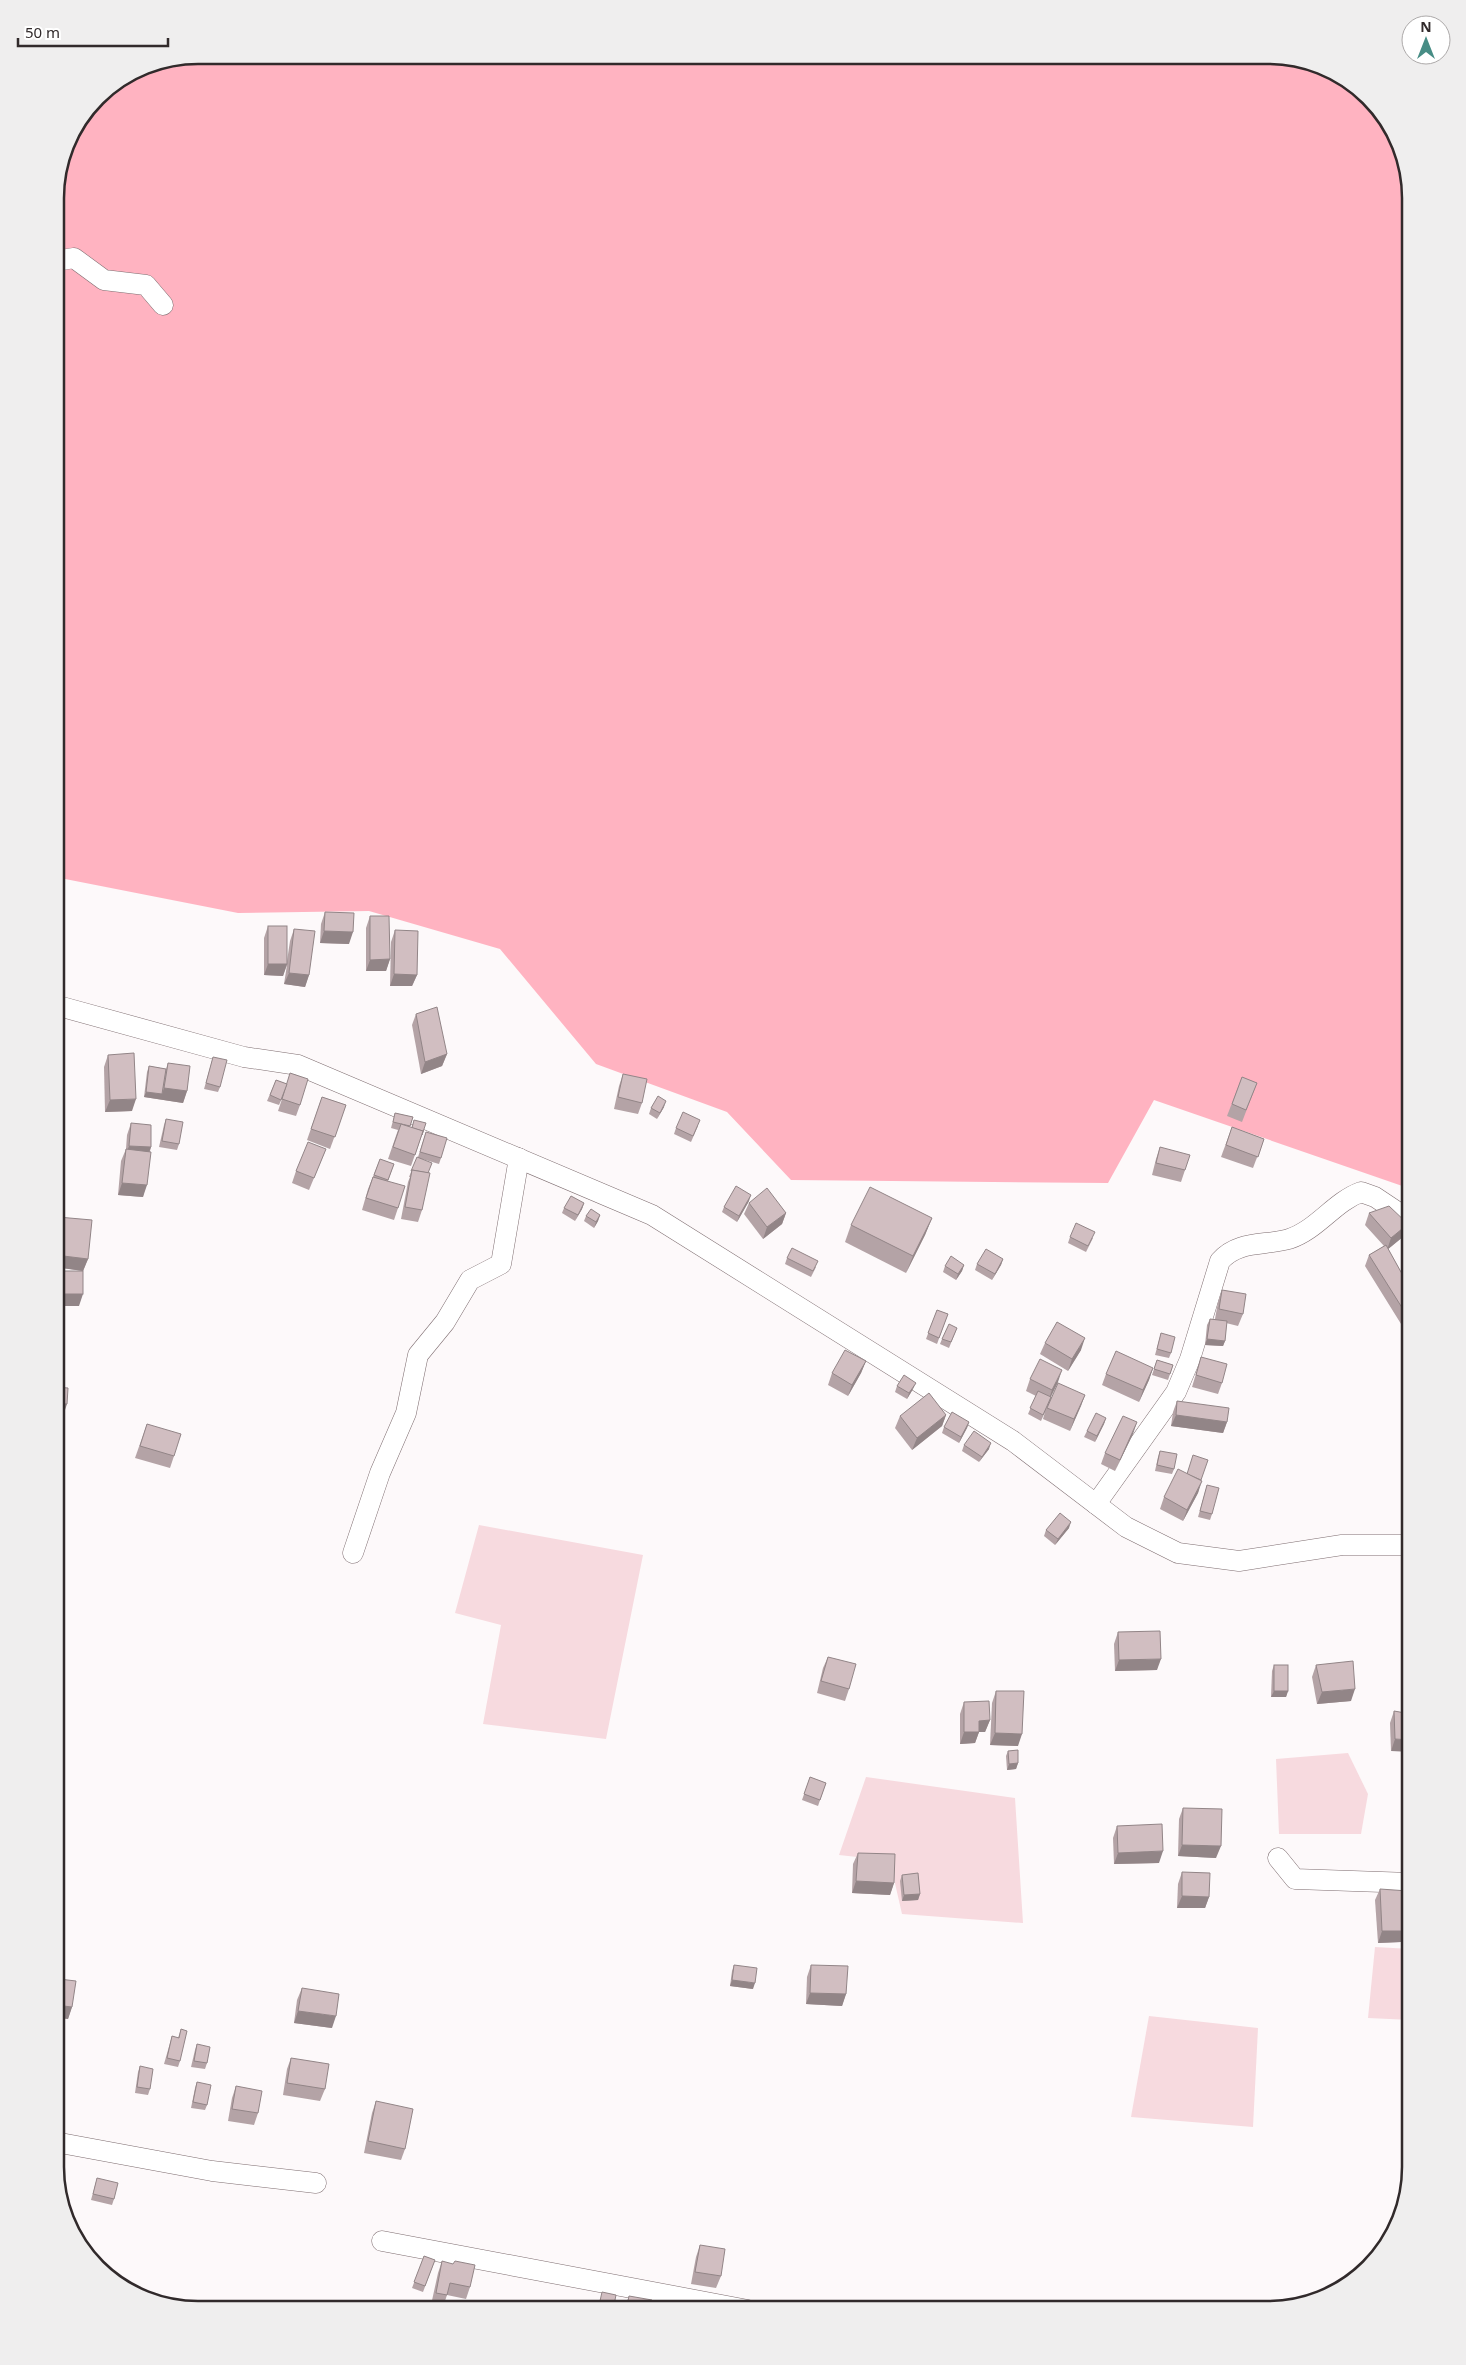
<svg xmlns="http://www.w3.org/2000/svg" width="1466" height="2365" viewBox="0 0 1466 2365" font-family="'Noto Sans',sans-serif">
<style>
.green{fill:#f7dadf}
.forest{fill:#ffb3c1}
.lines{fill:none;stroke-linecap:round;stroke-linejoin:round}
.minor-casing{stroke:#7e6d70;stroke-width:21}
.minor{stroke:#fff;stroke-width:20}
.wall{fill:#b4a3a6}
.shaded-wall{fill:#928587}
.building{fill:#d1bec1;stroke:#928587}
.rim{fill:none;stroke:#312a2b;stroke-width:2.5}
</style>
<rect width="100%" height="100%" fill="#fdf9fa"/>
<g class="green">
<path d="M479 1525 643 1555 606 1739 483 1724 501 1625 455 1613Z"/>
<path d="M1348 1753 1368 1794 1361 1834H1279L1276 1759Z"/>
<path d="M866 1777 1015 1798 1023 1923 902 1914 891 1866 894 1861 839 1855Z"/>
<path d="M1375 1947 1411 1949V2020L1368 2018Z"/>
<path d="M1149 2016 1258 2028 1253 2127 1131 2117Z"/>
</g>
<path class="forest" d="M198 55H1278L1347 79 1396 134 1411 198V1189L1154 1100 1108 1183 791 1180 727 1112 596 1064 500 949 369 911 238 913 55 877V189L66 143 97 97 143 66Z"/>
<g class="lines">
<defs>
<g id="minor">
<path d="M55 261 74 258 104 280 146 285 163 305"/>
<path d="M55 1005 244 1057 298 1065 652 1215 1013 1441 1126 1527 1178 1553 1239 1561 1342 1545H1411"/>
<path d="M1096 1504 1176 1392 1190 1359 1220 1261C1238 1240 1265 1246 1289 1239 1317 1230 1334 1202 1361 1192L1375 1197 1411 1221"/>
<path d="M353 1553 380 1473 406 1413 418 1355 445 1322 470 1280 501 1264 519 1158"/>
<path d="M1278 1858 1295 1879 1411 1883"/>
<path d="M55 2142 212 2171 316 2183"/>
<path d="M382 2241 748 2310"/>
</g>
</defs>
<use href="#minor" class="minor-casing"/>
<use href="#minor" class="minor"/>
</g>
<g class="wall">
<path d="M325 912 349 944 320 943 321 924Z"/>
<path d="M370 916 390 959 386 971H366V928Z"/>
<path d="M268 926 287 961 290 941 294 929 309 975 305 987 284 984 287 965 283 976 264 975V938Z"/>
<path d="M395 930 417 975 412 986H390L391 942Z"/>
<path d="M1411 981V997L1406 999 1402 991 1404 985Z"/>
<path d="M416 1014 447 1054 442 1066 421 1074 412 1025Z"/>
<path d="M108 1055 132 1111 105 1112 104 1067Z"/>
<path d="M213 1057 220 1087 218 1092 204 1089Z"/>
<path d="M168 1063 187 1091 183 1103 144 1097 147 1072 149 1066 166 1069Z"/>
<path d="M290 1073 300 1105 296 1116 278 1111 283 1096 279 1105 267 1101 276 1080 287 1084Z"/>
<path d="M623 1074 642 1103 638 1114 614 1109 619 1086Z"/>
<path d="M1242 1077 1257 1083 1242 1122 1227 1116Z"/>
<path d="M322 1097 346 1105 330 1149 307 1140Z"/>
<path d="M664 1107 657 1119 649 1114 651 1108Z"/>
<path d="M395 1113 413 1117 410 1127H412L414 1120 422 1135 411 1166 388 1159 398 1130 391 1128Z"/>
<path d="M166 1119 179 1144 177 1150 159 1147 164 1125Z"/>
<path d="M131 1123 151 1147 150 1151 143 1197 118 1195 121 1161 126 1149 127 1135Z"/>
<path d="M698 1126 691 1142 674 1134 676 1128Z"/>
<path d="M1232 1127 1264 1139 1253 1168 1221 1157Z"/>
<path d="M426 1132 441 1158 439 1164 422 1159 428 1173 422 1210 418 1222 401 1219 408 1182 410 1177H409L417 1157H418Z"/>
<path d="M1160 1147 1185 1170 1181 1182 1152 1175 1156 1159Z"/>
<path d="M326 1149 309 1190 292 1183 296 1171Z"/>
<path d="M380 1159 394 1164 388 1181 398 1208 394 1220 362 1210 368 1189Z"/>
<path d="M749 1201 737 1222 722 1212 724 1207Z"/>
<path d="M584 1203 582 1209 575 1221 562 1213 564 1208Z"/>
<path d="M749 1203 786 1213 782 1224 763 1239 744 1214Z"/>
<path d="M1369 1213 1408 1224 1404 1236 1388 1249 1411 1290V1340L1365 1266 1369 1255 1384 1246 1365 1225Z"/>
<path d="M600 1215 598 1221 594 1228 584 1221 586 1216Z"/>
<path d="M58 1217 88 1259 83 1271 55 1267V1224Z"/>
<path d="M932 1218 925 1235 906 1273 845 1242 851 1225Z"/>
<path d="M1070 1237 1093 1238 1086 1252 1068 1243Z"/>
<path d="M787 1258 816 1267 811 1277 785 1264Z"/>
<path d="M1003 1259 1001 1265 992 1280 975 1270 977 1264Z"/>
<path d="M964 1265 962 1271 956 1280 943 1272 945 1266Z"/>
<path d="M1222 1290 1243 1314 1238 1326 1226 1323 1225 1341 1223 1346 1205 1345 1207 1325 1210 1319H1215L1218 1302Z"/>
<path d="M937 1310 948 1314 937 1344 926 1339Z"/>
<path d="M957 1328 949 1348 940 1344 942 1339Z"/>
<path d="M1161 1333 1171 1353 1169 1358 1155 1355Z"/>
<path d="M1045 1343 1081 1350 1068 1371 1040 1354Z"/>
<path d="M1201 1357 1222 1383 1218 1394 1192 1387Z"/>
<path d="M1157 1360 1173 1365 1168 1380 1152 1375Z"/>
<path d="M866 1361 861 1373 848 1396 828 1385 832 1373Z"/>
<path d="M1153 1368 1149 1380 1139 1402 1102 1385 1106 1374Z"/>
<path d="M1030 1379 1058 1382 1051 1397 1085 1395 1070 1431 1043 1419 1045 1412 1041 1421 1028 1414 1036 1396 1026 1391Z"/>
<path d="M897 1386 913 1389 907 1399 895 1392Z"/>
<path d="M1177 1401 1227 1422 1223 1433 1171 1426 1173 1412Z"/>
<path d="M946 1415 942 1426 912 1450 895 1428 900 1416Z"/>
<path d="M1106 1418 1104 1424 1095 1442 1084 1437 1087 1431Z"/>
<path d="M969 1422 967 1428 959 1443 942 1433 944 1427Z"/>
<path d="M147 1424 174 1456 170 1468 135 1458Z"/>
<path d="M1133 1434 1115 1471 1101 1464 1105 1453Z"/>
<path d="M964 1445 989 1449 979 1462 962 1451Z"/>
<path d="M1160 1451 1174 1469 1172 1474 1155 1471 1158 1457Z"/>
<path d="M1201 1480 1198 1493 1183 1521 1160 1509 1164 1497Z"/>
<path d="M1207 1485 1212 1514 1210 1520 1198 1517Z"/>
<path d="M1411 1485V1498L1408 1492Z"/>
<path d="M1069 1528 1055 1545 1044 1536 1046 1530Z"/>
<path d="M1118 1632 1157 1670 1115 1671 1114 1644Z"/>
<path d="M828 1657 849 1689 845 1701 817 1693 823 1668Z"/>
<path d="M1274 1665 1288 1691 1286 1697H1271L1272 1671Z"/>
<path d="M1316 1665 1351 1701 1317 1704 1312 1677Z"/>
<path d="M996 1691 1018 1746 990 1745 992 1703Z"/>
<path d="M964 1702 990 1720 985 1732H979L975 1743 960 1744V1714Z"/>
<path d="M1394 1711 1411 1714 1391 1751 1390 1723Z"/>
<path d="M1008 1751 1018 1763 1016 1769 1007 1770 1006 1756Z"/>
<path d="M810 1777 826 1783 818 1806 802 1800Z"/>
<path d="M1183 1808 1216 1858 1178 1856 1179 1819Z"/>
<path d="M1117 1826 1159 1863 1114 1864 1113 1838Z"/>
<path d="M858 1853 894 1883 890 1895 852 1893 853 1864Z"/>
<path d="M1182 1872 1209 1897 1205 1908H1177L1178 1884Z"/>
<path d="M902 1875 920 1894 918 1900 902 1901 900 1881Z"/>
<path d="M1380 1889 1401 1942 1378 1943 1375 1900Z"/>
<path d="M734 1965 753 1989 730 1986 732 1971Z"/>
<path d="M811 1965 846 1994 842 2006 806 2004 807 1977Z"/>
<path d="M59 1979 72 2007 68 2019 55 2017V1989Z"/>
<path d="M302 1988 332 2028 294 2023 297 2000Z"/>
<path d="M181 2029 180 2061 178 2067 164 2064 172 2036 178 2038Z"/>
<path d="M197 2044 207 2063 205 2069 191 2067 195 2050Z"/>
<path d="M291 2058 325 2089 320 2101 283 2095 287 2069Z"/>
<path d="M140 2066 150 2089 148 2095 135 2093 138 2072Z"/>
<path d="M197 2082 207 2105 205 2110 191 2108 195 2088Z"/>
<path d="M236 2086 258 2113 254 2125 228 2121 232 2098Z"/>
<path d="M376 2101 405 2149 401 2160 364 2153 372 2113Z"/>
<path d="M97 2178 114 2199 112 2205 91 2200Z"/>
<path d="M700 2245 721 2276 716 2288 691 2284 696 2257Z"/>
<path d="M424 2256 435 2260 423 2292 412 2288Z"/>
<path d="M442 2261 470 2287 466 2299 447 2295 443 2307 431 2305 438 2273Z"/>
<path d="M629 2296 650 2310H624Z"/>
</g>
<g class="shaded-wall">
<path d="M324 931 353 932 349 944 320 943Z"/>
<path d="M390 959 386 971H366L370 960Z"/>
<path d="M268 964H287L283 976 264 975Z"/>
<path d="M289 973 309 975 305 987 284 984Z"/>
<path d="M394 974 417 975 412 986H390Z"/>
<path d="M1411 992V997L1406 999 1408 993Z"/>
<path d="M447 1054 442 1066 421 1074 425 1062Z"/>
<path d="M164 1088 187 1091 183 1103 144 1097 146 1092 162 1094Z"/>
<path d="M136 1099 132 1111 105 1112 110 1100Z"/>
<path d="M666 1101 664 1107 657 1119Z"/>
<path d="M129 1146 151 1147 147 1158 125 1157Z"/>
<path d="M122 1183 147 1185 143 1197 118 1195Z"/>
<path d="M751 1195 749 1201 737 1222 739 1216Z"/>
<path d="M584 1203 582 1209 575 1221Z"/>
<path d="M786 1213 782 1224 763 1239 767 1227Z"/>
<path d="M600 1215 598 1221 594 1228 596 1222Z"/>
<path d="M932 1218 925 1235 906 1273 913 1256Z"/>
<path d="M1408 1224 1404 1236 1387 1250 1391 1238Z"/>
<path d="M55 1255 88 1259 83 1271 55 1267Z"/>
<path d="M1003 1259 1001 1265 992 1280 995 1274Z"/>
<path d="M964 1265 962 1271 956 1280 958 1274Z"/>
<path d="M55 1294H83L79 1306H55Z"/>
<path d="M1085 1338 1081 1350 1068 1371 1072 1359Z"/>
<path d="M1207 1339 1225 1341 1223 1346 1205 1345Z"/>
<path d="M866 1361 861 1373 848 1396 852 1385Z"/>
<path d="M1153 1368 1149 1380 1139 1402 1143 1390Z"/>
<path d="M1062 1370 1058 1382 1048 1402 1052 1390Z"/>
<path d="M916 1383 913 1389 907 1399 909 1393Z"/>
<path d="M1085 1395 1081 1406 1070 1431 1074 1419Z"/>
<path d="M55 1403 67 1404 63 1416 55 1415Z"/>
<path d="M946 1415 942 1426 912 1450 917 1438Z"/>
<path d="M1176 1415 1227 1422 1223 1433 1171 1426Z"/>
<path d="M1106 1418 1104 1424 1095 1442 1097 1436Z"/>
<path d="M969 1422 967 1428 959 1443 961 1437Z"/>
<path d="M1137 1422 1133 1434 1115 1471 1120 1460Z"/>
<path d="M991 1443 989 1449 979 1462 982 1457Z"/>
<path d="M55 1453H58L55 1461Z"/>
<path d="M59 1480 55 1492V1481Z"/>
<path d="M1202 1481 1198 1493 1183 1521 1187 1510Z"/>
<path d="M1071 1522 1069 1528 1055 1545 1058 1539Z"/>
<path d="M1161 1659 1157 1670 1115 1671 1119 1660Z"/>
<path d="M1355 1689 1351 1701 1317 1704 1322 1692Z"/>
<path d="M1274 1691H1288L1286 1697H1271Z"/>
<path d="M990 1720 985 1732H979L975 1743 960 1744 964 1732 979 1721Z"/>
<path d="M995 1733 1022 1734 1018 1746 990 1745Z"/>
<path d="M1395 1739 1411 1740V1752L1391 1751Z"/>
<path d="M1018 1763 1016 1769 1007 1770 1009 1764Z"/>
<path d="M1182 1845 1221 1846 1216 1858 1178 1856Z"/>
<path d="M1163 1851 1159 1863 1114 1864 1118 1853Z"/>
<path d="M856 1881 894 1883 890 1895 852 1893Z"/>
<path d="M920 1894 918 1900 902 1901 904 1895Z"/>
<path d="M1182 1896 1209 1897 1205 1908H1177Z"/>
<path d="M1382 1931H1405L1401 1942 1378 1943Z"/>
<path d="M732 1980 755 1983 753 1989 730 1986Z"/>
<path d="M810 1993 846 1994 842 2006 806 2004Z"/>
<path d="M55 2005 72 2007 68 2019 55 2017Z"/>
<path d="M298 2011 336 2016 332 2028 294 2023Z"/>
</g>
<g class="building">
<path d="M325 912 354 913 353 932 324 931Z"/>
<path d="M370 916H389L390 959 370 960Z"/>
<rect x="268" y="926" width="19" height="38"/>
<path d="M294 929 315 931 309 975 289 973Z"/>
<path d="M395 930 418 931 417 975 394 974Z"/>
<path d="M1411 981V992L1408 993 1404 985Z"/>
<path d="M437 1007 447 1054 425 1062 416 1014Z"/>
<path d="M134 1053 136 1099 110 1100 108 1055Z"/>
<path d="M213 1057 227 1060 220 1087 206 1083Z"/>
<path d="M168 1063 190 1066 187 1091 164 1088Z"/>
<path d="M149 1066 166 1069 162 1094 146 1092Z"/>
<path d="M290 1073 308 1079 300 1105 282 1099Z"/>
<path d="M623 1074 647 1079 642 1103 618 1097Z"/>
<path d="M1242 1077 1257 1083 1246 1110 1232 1104Z"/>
<path d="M276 1080 287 1084 281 1100 270 1095Z"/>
<path d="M658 1096 666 1101 660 1113 651 1108Z"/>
<path d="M322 1097 346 1105 335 1137 311 1129Z"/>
<path d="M683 1112 700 1120 693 1136 676 1128Z"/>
<path d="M395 1113 413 1117 410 1126 393 1122Z"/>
<path d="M166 1119 183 1122 179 1144 162 1141Z"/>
<path d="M414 1120 426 1123 422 1135 423 1131 412 1128Z"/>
<path d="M131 1123 151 1125V1147L129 1146Z"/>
<path d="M401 1124 423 1131 415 1155 393 1147Z"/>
<path d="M1232 1127 1264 1139 1258 1157 1226 1145Z"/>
<path d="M426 1132 447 1138 441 1158 420 1152Z"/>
<path d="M308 1142 326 1149 314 1178 296 1171Z"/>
<path d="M1160 1147 1190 1155 1185 1170 1156 1163Z"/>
<path d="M126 1149 151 1152 147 1185 122 1183Z"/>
<path d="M417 1157 432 1163 428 1173 412 1170V1171H411Z"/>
<path d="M380 1159 394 1164 388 1180 374 1175Z"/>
<path d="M412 1170 430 1173 422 1210 405 1207Z"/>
<path d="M373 1177 405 1186 398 1208 366 1198Z"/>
<path d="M736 1186 751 1195 739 1216 724 1207Z"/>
<path d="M870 1187 932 1218 913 1256 851 1225Z"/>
<path d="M767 1188 786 1213 767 1227 749 1203Z"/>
<path d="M571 1196 584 1203 578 1215 564 1208Z"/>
<path d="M1389 1206 1408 1224 1391 1238 1369 1213Z"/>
<path d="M591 1209 600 1215 596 1222 586 1216Z"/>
<path d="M58 1217 92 1220 88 1259 55 1255V1240Z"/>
<path d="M1076 1223 1095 1232 1088 1246 1070 1237Z"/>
<path d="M1386 1245 1411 1290V1322L1369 1255Z"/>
<path d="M792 1248 818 1261 813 1271 787 1258Z"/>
<path d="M986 1249 1003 1259 995 1274 977 1264Z"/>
<path d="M951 1256 964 1265 958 1274 945 1266Z"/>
<rect x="55" y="1271" width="28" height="23"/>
<path d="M1222 1290 1246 1294 1243 1314 1219 1309Z"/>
<path d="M937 1310 948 1314 939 1338 928 1333Z"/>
<path d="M1210 1319 1227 1321 1225 1341 1207 1339Z"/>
<path d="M1057 1322 1085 1338 1072 1359 1045 1343Z"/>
<path d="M949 1324 957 1328 951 1342 942 1339Z"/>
<path d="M1161 1333 1175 1337 1171 1353 1157 1349Z"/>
<path d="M845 1350 866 1361 852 1385 832 1373Z"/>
<path d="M1116 1351 1153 1368 1143 1390 1106 1374Z"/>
<path d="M1201 1357 1227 1364 1222 1383 1196 1375Z"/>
<path d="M1040 1359 1062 1370 1052 1390 1030 1379Z"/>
<path d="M1157 1360 1173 1365 1170 1374 1154 1369Z"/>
<path d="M904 1375 916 1383 909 1393 897 1386Z"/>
<path d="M1058 1383 1085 1395 1074 1419 1047 1408Z"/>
<path d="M55 1387 68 1388 67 1404 55 1403Z"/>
<path d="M1038 1391 1051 1397 1043 1415 1030 1408Z"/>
<path d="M929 1393 946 1415 917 1438 900 1416Z"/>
<path d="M1177 1401 1229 1408 1227 1422 1176 1415Z"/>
<path d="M952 1412 969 1422 961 1437 944 1427Z"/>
<path d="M1096 1413 1106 1418 1097 1436 1087 1431Z"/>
<path d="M1123 1416 1137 1422 1120 1460 1105 1453Z"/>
<path d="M147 1424 181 1434 174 1456 140 1446Z"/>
<path d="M55 1428H59L58 1453H55Z"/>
<path d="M974 1431 991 1443 982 1457 964 1445Z"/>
<path d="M1160 1451 1177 1454 1174 1469 1157 1465Z"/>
<path d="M1193 1455 1208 1460 1201 1480 1187 1474Z"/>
<path d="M56 1462 59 1480 55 1481V1463Z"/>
<path d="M1178 1469 1202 1481 1187 1510 1164 1497Z"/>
<path d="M1207 1485 1219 1488 1212 1514 1200 1511Z"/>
<path d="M1060 1513 1071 1522 1058 1539 1046 1530Z"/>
<path d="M1160 1631 1161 1659 1119 1660 1118 1632Z"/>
<path d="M828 1657 856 1664 849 1689 821 1681Z"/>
<path d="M1353 1661 1355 1689 1322 1692 1316 1665Z"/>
<rect x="1274" y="1665" width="14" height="26"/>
<path d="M996 1691H1024L1022 1734 995 1733Z"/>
<path d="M989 1701 990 1720 979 1721V1732H964V1702Z"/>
<path d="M1394 1711 1411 1714V1740L1395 1739Z"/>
<path d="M1018 1750V1763L1009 1764 1008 1751Z"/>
<path d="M810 1777 826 1783 820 1800 804 1794Z"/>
<path d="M1183 1808 1222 1809 1221 1846 1182 1845Z"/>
<path d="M1162 1824 1163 1851 1118 1853 1117 1826Z"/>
<path d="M858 1853 895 1854 894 1883 856 1881Z"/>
<path d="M1182 1872 1210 1873 1209 1897 1182 1896Z"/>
<path d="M918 1873 920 1894 904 1895 902 1875Z"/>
<path d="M1380 1889 1408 1891 1405 1931H1382Z"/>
<path d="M734 1965 757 1968 755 1983 732 1980Z"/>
<path d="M811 1965 848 1966 846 1994 810 1993Z"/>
<path d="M59 1979 76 1981 72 2007 55 2005Z"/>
<path d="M302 1988 339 1994 336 2016 298 2011Z"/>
<path d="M181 2029 187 2031 180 2061 167 2058 172 2036 179 2038Z"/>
<path d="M197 2044 210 2047 207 2063 194 2061Z"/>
<path d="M291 2058 329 2064 325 2089 287 2083Z"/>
<path d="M140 2066 153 2069 150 2089 137 2087Z"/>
<path d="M197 2082 211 2085 207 2105 193 2102Z"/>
<path d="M236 2086 262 2091 258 2113 232 2109Z"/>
<path d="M376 2101 413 2109 405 2149 368 2141Z"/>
<path d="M97 2178 118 2183 114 2199 93 2194Z"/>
<path d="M700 2245 725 2249 721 2276 695 2272Z"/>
<path d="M424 2256 435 2260 425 2286 414 2282Z"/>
<path d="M442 2261 453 2264 455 2261 475 2265 470 2287 450 2283 447 2295 436 2293Z"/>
<path d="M602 2292 616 2295 613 2310H598Z"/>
<path d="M629 2296 652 2300 650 2310H626Z"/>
<path d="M692 2304 720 2306 719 2310H692Z"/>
</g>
<path d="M0 0H1466V2365H0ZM198 64H1268A134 134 0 0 1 1402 198V2167A134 134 0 0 1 1268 2301H198A134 134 0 0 1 64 2167V198A134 134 0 0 1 198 64Z" fill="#efeeee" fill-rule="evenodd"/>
<path class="rim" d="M198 64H1268A134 134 0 0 1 1402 198V2167A134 134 0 0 1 1268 2301H198A134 134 0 0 1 64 2167V198A134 134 0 0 1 198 64Z"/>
<g transform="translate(1426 40)"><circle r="24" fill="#ffffff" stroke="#adaaaa"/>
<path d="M0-4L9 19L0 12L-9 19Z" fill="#478d85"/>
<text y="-8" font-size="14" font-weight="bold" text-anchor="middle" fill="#312a2b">N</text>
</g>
<path d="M18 38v8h150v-8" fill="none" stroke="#312a2b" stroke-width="2.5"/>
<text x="25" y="38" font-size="15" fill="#312a2b" stroke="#ffffff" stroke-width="4" paint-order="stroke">50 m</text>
</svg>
